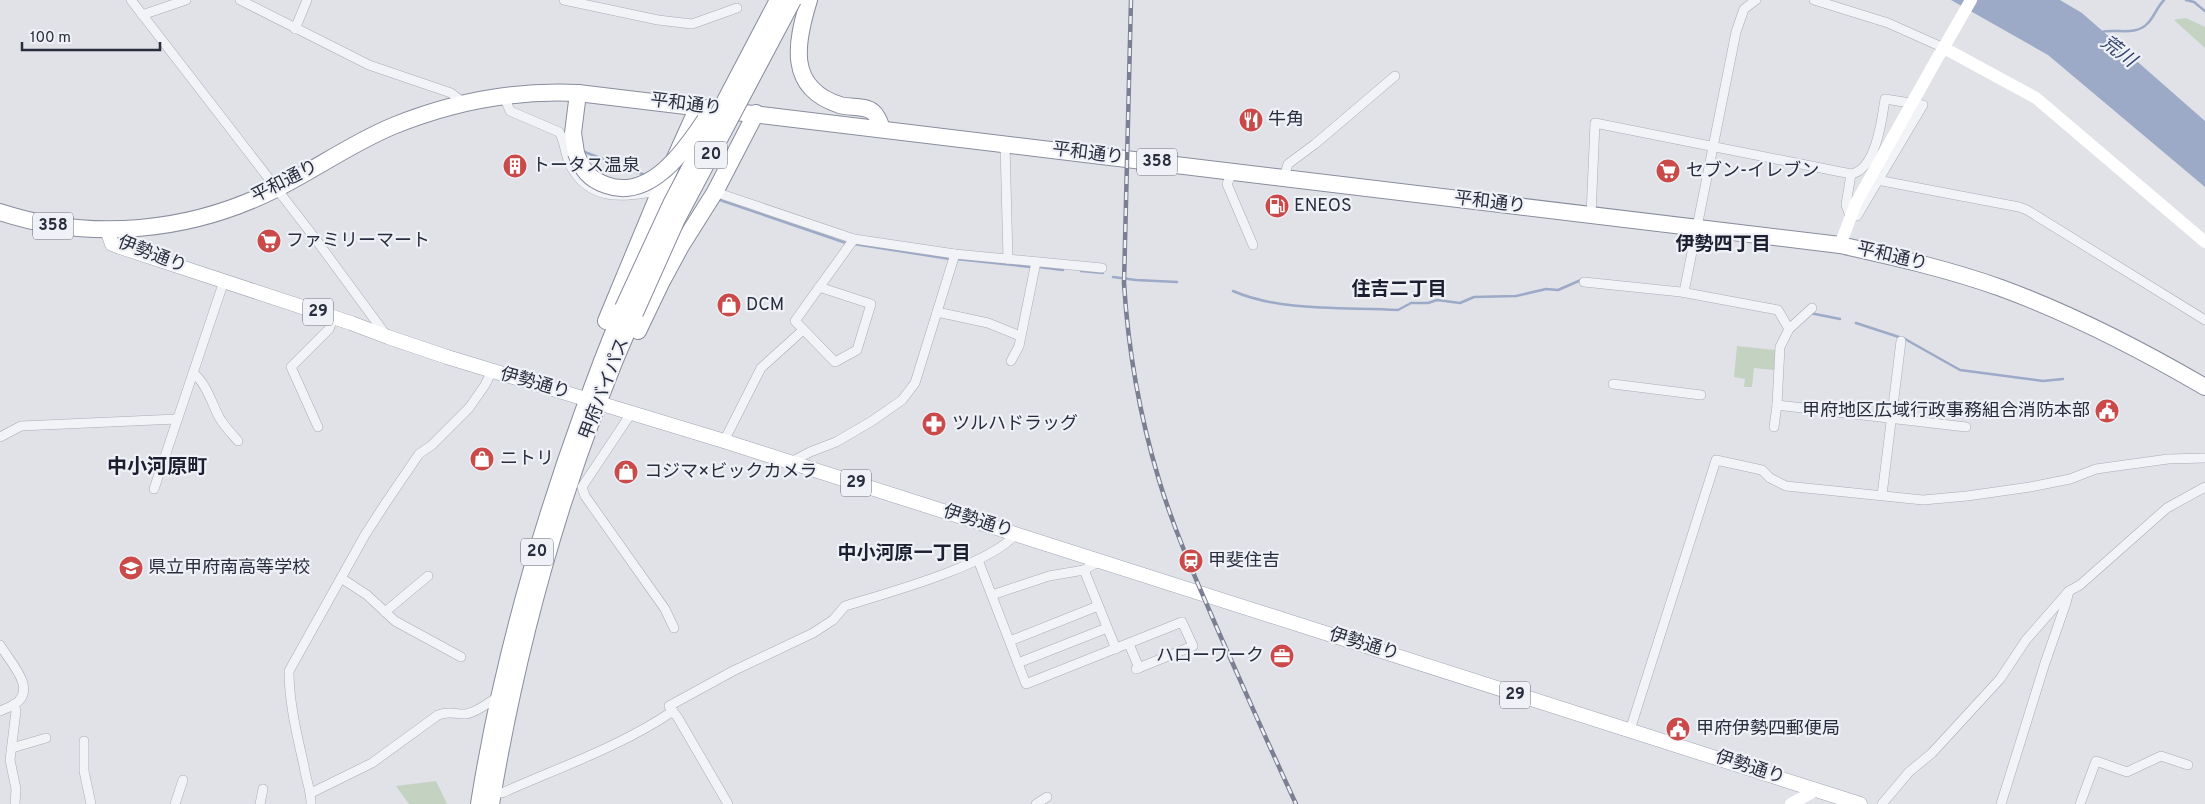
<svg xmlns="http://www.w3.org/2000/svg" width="2205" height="804" viewBox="0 0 2205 804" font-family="Overpass,'Noto Sans JP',sans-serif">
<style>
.green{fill:#c3d2c1}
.water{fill:#9caac7}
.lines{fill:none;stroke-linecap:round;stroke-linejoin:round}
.stream{stroke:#9caac7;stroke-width:2.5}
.street-casing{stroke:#a9acb5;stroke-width:10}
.primary-casing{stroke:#9fa4b3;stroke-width:15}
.highway-casing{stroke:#888d9e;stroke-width:18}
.street{stroke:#f2f3f7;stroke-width:9}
.secondary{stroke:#fff;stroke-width:12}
.primary{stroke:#fff;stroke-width:14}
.highway{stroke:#fff;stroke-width:16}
.rail-casing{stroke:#7a7f91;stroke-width:4.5}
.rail{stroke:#eff1f6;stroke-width:2.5;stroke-dasharray:8;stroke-linecap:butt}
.highway-bridge-casing{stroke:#888d9e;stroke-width:18;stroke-linecap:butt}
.secondary-bridge{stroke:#fff;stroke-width:12}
.highway-bridge{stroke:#fff;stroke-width:16}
.labels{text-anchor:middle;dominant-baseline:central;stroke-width:4.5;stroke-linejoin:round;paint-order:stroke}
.shield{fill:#eff1f6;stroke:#646876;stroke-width:1}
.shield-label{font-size:16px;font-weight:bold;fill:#292e3f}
.street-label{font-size:18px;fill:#292e3f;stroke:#eff1f6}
.poi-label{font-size:18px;fill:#292e3f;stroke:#eff1f6;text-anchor:start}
.water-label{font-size:19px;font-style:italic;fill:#354671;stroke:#eff1f6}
.neighbourhood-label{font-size:19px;font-weight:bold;fill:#1b1f30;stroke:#eff1f6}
.quarter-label{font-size:20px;font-weight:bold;fill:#1b1f30;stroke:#eff1f6}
</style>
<rect width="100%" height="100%" fill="#e0e2e8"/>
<g class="green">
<path d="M2186 18 2205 27V48L2174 20Z"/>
<path d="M1737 346 1775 350 1774 370 1754 368 1752 387H1744L1745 379 1734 377Z"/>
<path d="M436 781 447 804H409L396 786Z"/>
</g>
<path class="water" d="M1951 0H2060L2082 13 2205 121V187L2048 55Z"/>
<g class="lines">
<g class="stream">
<path d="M2186 0 2194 2 2205 11"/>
<path d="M2101 32C2116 28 2135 37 2148 23 2154 17 2157 7 2164 0"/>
<path d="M582 151 645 175"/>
<path d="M717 199 849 244"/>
<path d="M854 244 950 259"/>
<path d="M956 259 1031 267"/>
<path d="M1039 267 1063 270"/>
<path d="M1081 271 1103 273"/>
<path d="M1113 277 1136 280 1177 282"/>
<path d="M1233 291C1281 312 1346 307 1398 310L1411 303H1428L1437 300 1460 303 1474 297 1516 296 1546 289 1558 290 1581 280"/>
<path d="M1810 313 1840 319"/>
<path d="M1856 323 1905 339 1960 370 2043 381 2063 379"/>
</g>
<defs>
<g id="street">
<path d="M131 0 314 237 386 335"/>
<path d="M240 0 369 65 451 93 464 103"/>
<path d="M564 0 658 20 692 24 737 8"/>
<path d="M1814 0 1888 23 1944 48"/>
<path d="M142 15 186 0"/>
<path d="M295 29 307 0"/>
<path d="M504 96 510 111 559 132C565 141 565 155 570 165 591 204 625 196 660 191"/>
<path d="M1005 144 1008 259"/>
<path d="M1233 171 1227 184 1253 245"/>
<path d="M1284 177 1288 164 1315 144 1395 76"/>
<path d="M1877 180 2019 207 2027 210 2205 320"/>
<path d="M715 192 854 239 955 254 1102 268"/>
<path d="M1591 215 1595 123 1851 174C1876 170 1882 119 1885 99L1923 105 1857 216H1850L1846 205 1851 174"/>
<path d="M1584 282 1681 292 1778 310 1789 329 1780 347 1777 405 1774 427"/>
<path d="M819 287 871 304 857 350 835 362 795 321 854 239"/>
<path d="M1684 292 1736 32 1744 9 1756 0"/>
<path d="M937 312 988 323 1020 336"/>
<path d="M1789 329 1812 308"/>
<path d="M1011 361 1019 346 1036 262"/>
<path d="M193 373C205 382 211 400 217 413 221 423 231 433 238 441"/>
<path d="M1613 384 1701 395"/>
<path d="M1777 405 1966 427"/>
<path d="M632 412 582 487 585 496 665 609 674 628"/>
<path d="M318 427 291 367 329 329 334 317"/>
<path d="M0 437 21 426 177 419"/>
<path d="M724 441 761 368 803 330"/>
<path d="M791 462 810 452 836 442 872 421 902 400 915 383 955 254"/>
<path d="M154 489 224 281"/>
<path d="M1882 495 1901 341"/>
<path d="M978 560 1026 684 1182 622 1193 646 1136 669"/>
<path d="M1084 570 1116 649"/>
<path d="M341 578 367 595 395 621 461 657"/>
<path d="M992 595 1049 576 1084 570 1100 561"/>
<path d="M385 612 428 576"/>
<path d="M1010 641 1098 606"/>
<path d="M1129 644 1139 668"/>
<path d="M0 645C9 661 38 689 15 704 10 707 5 709 0 711"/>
<path d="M1018 663 1107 628"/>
<path d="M14 704 16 711 10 760 16 789 15 804"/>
<path d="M1630 730 1716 460 1762 470 1770 478 1786 486 1923 500 1967 496 2030 487 2070 479 2096 469 2168 459 2205 458"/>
<path d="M84 741V771L91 804"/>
<path d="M12 748 46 738"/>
<path d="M311 793 372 763 438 715C451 710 455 715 466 714 478 712 489 702 499 696"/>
<path d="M492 793H502C560 767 620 747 673 711"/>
<path d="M175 804 183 780"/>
<path d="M260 804 263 789"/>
<path d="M311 804C311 790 306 780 304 766 297 735 289 703 289 671L365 535 387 501 419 454 432 445 469 408 485 385 492 371"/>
<path d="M728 804 678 718 669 706 733 671 813 633 833 620 845 606C887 593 987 566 1015 535"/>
<path d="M1036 804 1047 797"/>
<path d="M1882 804 1909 772 1932 753 2000 679 2026 640 2068 592"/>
<path d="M2001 804 2045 663 2066 603 2069 591 2080 585 2167 508 2205 487"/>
<path d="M2080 804 2096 761 2127 772 2161 756 2188 765"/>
</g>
<path id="primary" d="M107 229 112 244 120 247 351 323 388 337 447 357 724 441 1860 804"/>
<g id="highway">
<path d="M809 0C796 42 786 88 840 105 849 108 865 105 873 112 878 116 880 123 882 129"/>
<path d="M576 153 573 133 578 93"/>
<path d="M0 212C91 242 191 232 276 189 316 169 352 143 393 126 452 102 515 90 578 93L1840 245C1894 257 1948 269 2001 288 2072 314 2140 349 2205 387"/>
<path d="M606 321 660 191 698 107"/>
<path d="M638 331 661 283 681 246 715 192 756 113"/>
<path d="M479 804C506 633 558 468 623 308"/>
<path d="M491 804C519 636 566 469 635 313"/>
</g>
</defs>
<use href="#street" class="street-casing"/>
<use href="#primary" class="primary-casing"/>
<use href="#highway" class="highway-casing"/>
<use href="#street" class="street"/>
<g class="secondary">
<path d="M1944 48 2036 98 2205 242"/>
<path d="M1940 54 1971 0"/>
<path d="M1840 245 1856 203"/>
<path d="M1791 804 1816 790"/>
</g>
<use href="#primary" class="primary"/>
<use href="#highway" class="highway"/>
<defs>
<path id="rail" d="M1131 0 1124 283C1128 349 1140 417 1159 480 1175 533 1198 584 1220 635 1245 691 1270 748 1296 804"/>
</defs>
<use href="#rail" class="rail-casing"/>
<use href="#rail" class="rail"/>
<defs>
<g id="highway-bridge">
<path d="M576 153C582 170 589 179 606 185 649 201 684 152 705 120"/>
<path d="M623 308 671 204 778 0"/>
<path d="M635 313 677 219 793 0"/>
</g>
</defs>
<use href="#highway-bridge" class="highway-bridge-casing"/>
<path class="secondary-bridge" d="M1856 203 1939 55"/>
<use href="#highway-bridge" class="highway-bridge"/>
</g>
<defs>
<symbol id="restaurant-disc" viewBox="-11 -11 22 22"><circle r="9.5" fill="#c94a49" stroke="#eff1f6"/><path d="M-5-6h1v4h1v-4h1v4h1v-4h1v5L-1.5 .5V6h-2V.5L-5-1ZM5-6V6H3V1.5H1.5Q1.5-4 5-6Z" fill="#fff"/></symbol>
<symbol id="building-disc" viewBox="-11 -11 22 22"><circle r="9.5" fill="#c94a49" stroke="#eff1f6"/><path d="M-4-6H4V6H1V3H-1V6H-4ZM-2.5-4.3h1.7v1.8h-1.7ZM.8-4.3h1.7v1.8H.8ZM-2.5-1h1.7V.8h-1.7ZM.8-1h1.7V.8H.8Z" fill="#fff"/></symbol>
<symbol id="supermarket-disc" viewBox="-11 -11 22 22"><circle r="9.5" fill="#c94a49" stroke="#eff1f6"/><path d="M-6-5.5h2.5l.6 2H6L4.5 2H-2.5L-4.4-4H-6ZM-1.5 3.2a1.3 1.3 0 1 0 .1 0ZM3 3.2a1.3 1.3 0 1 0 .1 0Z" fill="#fff"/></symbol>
<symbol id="fuel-disc" viewBox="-11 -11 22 22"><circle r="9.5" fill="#c94a49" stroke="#eff1f6"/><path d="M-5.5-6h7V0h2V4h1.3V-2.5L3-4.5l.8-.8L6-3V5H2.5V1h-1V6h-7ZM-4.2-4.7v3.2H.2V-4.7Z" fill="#fff"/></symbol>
<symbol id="shop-disc" viewBox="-11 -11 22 22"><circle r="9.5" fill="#c94a49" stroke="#eff1f6"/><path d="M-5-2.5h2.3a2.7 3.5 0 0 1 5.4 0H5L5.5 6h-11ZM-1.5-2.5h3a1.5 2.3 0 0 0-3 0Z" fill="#fff"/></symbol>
<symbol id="civic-disc" viewBox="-11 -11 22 22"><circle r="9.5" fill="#c94a49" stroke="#eff1f6"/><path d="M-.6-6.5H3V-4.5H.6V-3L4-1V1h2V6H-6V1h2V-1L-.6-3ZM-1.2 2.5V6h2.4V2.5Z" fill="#fff"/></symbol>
<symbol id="pharmacy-disc" viewBox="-11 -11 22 22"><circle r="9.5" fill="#c94a49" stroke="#eff1f6"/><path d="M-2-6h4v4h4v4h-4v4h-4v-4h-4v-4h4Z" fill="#fff"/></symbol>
<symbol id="station-disc" viewBox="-11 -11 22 22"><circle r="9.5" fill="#c94a49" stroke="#eff1f6"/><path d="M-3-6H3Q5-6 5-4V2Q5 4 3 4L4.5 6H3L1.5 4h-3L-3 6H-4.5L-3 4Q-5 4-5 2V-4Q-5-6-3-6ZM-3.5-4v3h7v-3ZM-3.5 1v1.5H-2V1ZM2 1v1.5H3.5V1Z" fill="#fff"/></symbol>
<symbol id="school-disc" viewBox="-11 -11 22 22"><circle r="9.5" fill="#c94a49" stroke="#eff1f6"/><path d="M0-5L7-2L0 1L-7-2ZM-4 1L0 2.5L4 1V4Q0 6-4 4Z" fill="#fff"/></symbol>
<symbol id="office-disc" viewBox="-11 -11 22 22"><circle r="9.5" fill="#c94a49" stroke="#eff1f6"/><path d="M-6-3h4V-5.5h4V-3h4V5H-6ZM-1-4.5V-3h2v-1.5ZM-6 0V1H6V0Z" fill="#fff"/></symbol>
</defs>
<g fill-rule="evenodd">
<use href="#restaurant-disc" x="1237" y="106" width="28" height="28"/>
<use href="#building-disc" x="501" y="152" width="28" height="28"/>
<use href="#supermarket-disc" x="1654" y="157" width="28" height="28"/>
<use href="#fuel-disc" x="1263" y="192" width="28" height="28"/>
<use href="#supermarket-disc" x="255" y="227" width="28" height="28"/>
<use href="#shop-disc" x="715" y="291" width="28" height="28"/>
<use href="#civic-disc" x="2093" y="397" width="28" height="28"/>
<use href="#pharmacy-disc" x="920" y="410" width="28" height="28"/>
<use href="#shop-disc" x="468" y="445" width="28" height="28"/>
<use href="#shop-disc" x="612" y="458" width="28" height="28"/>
<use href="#station-disc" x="1177" y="547" width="28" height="28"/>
<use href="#school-disc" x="117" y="554" width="28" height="28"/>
<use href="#office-disc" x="1268" y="642" width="28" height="28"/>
<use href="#civic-disc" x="1664" y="715" width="28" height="28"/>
</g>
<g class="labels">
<g class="shield">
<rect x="695" y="141.5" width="32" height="27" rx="4"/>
<rect x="1137" y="148.5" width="40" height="27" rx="4"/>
<rect x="33" y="212.5" width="40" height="27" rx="4"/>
<rect x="303" y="298.5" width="30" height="27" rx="4"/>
<rect x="841" y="469.5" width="30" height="27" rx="4"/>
<rect x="521" y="538.5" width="32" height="27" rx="4"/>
<rect x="1500" y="681.5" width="30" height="27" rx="4"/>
</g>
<g class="shield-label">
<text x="711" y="155">20</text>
<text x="1157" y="162">358</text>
<text x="53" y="226">358</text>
<text x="318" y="312">29</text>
<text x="856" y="483">29</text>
<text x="537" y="552">20</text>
<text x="1515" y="695">29</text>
</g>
<g class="street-label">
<text transform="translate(686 105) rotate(7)">平和通り</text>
<text transform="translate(1088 154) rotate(7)">平和通り</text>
<text transform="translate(285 182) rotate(-27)">平和通り</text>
<text transform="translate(1490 203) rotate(7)">平和通り</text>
<text transform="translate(152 255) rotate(21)">伊勢通り</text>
<text transform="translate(1892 257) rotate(13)">平和通り</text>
<text transform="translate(535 384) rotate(16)">伊勢通り</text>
<text transform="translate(605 389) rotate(-69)">甲府バイパス</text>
<text transform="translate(978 522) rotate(17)">伊勢通り</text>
<text transform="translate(1364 645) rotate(17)">伊勢通り</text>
<text transform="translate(1750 768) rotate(18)">伊勢通り</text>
</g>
<g class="poi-label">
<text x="1268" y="120">牛角</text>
<text x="532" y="166">トータス温泉</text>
<text x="1686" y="171">セブン-イレブン</text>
<text x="1294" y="206">ENEOS</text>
<text x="286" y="241">ファミリーマート</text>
<text x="746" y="305">DCM</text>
<text x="2090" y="411" text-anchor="end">甲府地区広域行政事務組合消防本部</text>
<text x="952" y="424">ツルハドラッグ</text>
<text x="500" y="459">ニトリ</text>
<text x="644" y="472">コジマ×ビックカメラ</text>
<text x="1208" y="561">甲斐住吉</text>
<text x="148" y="568">県立甲府南高等学校</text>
<text x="1264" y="656" text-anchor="end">ハローワーク</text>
<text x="1696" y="729">甲府伊勢四郵便局</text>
</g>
<g class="water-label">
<text transform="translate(2118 52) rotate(37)">荒川</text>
</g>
<g class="neighbourhood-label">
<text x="1723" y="245">伊勢四丁目</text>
<text x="1399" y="290">住吉二丁目</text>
<text x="904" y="554">中小河原一丁目</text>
</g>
<g class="quarter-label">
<text x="157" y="468">中小河原町</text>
</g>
</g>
<path d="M22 42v8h138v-8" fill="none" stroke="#292e3f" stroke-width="2.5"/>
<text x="30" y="42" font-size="15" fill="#292e3f" stroke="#eff1f6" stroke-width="4" paint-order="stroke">100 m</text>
</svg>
